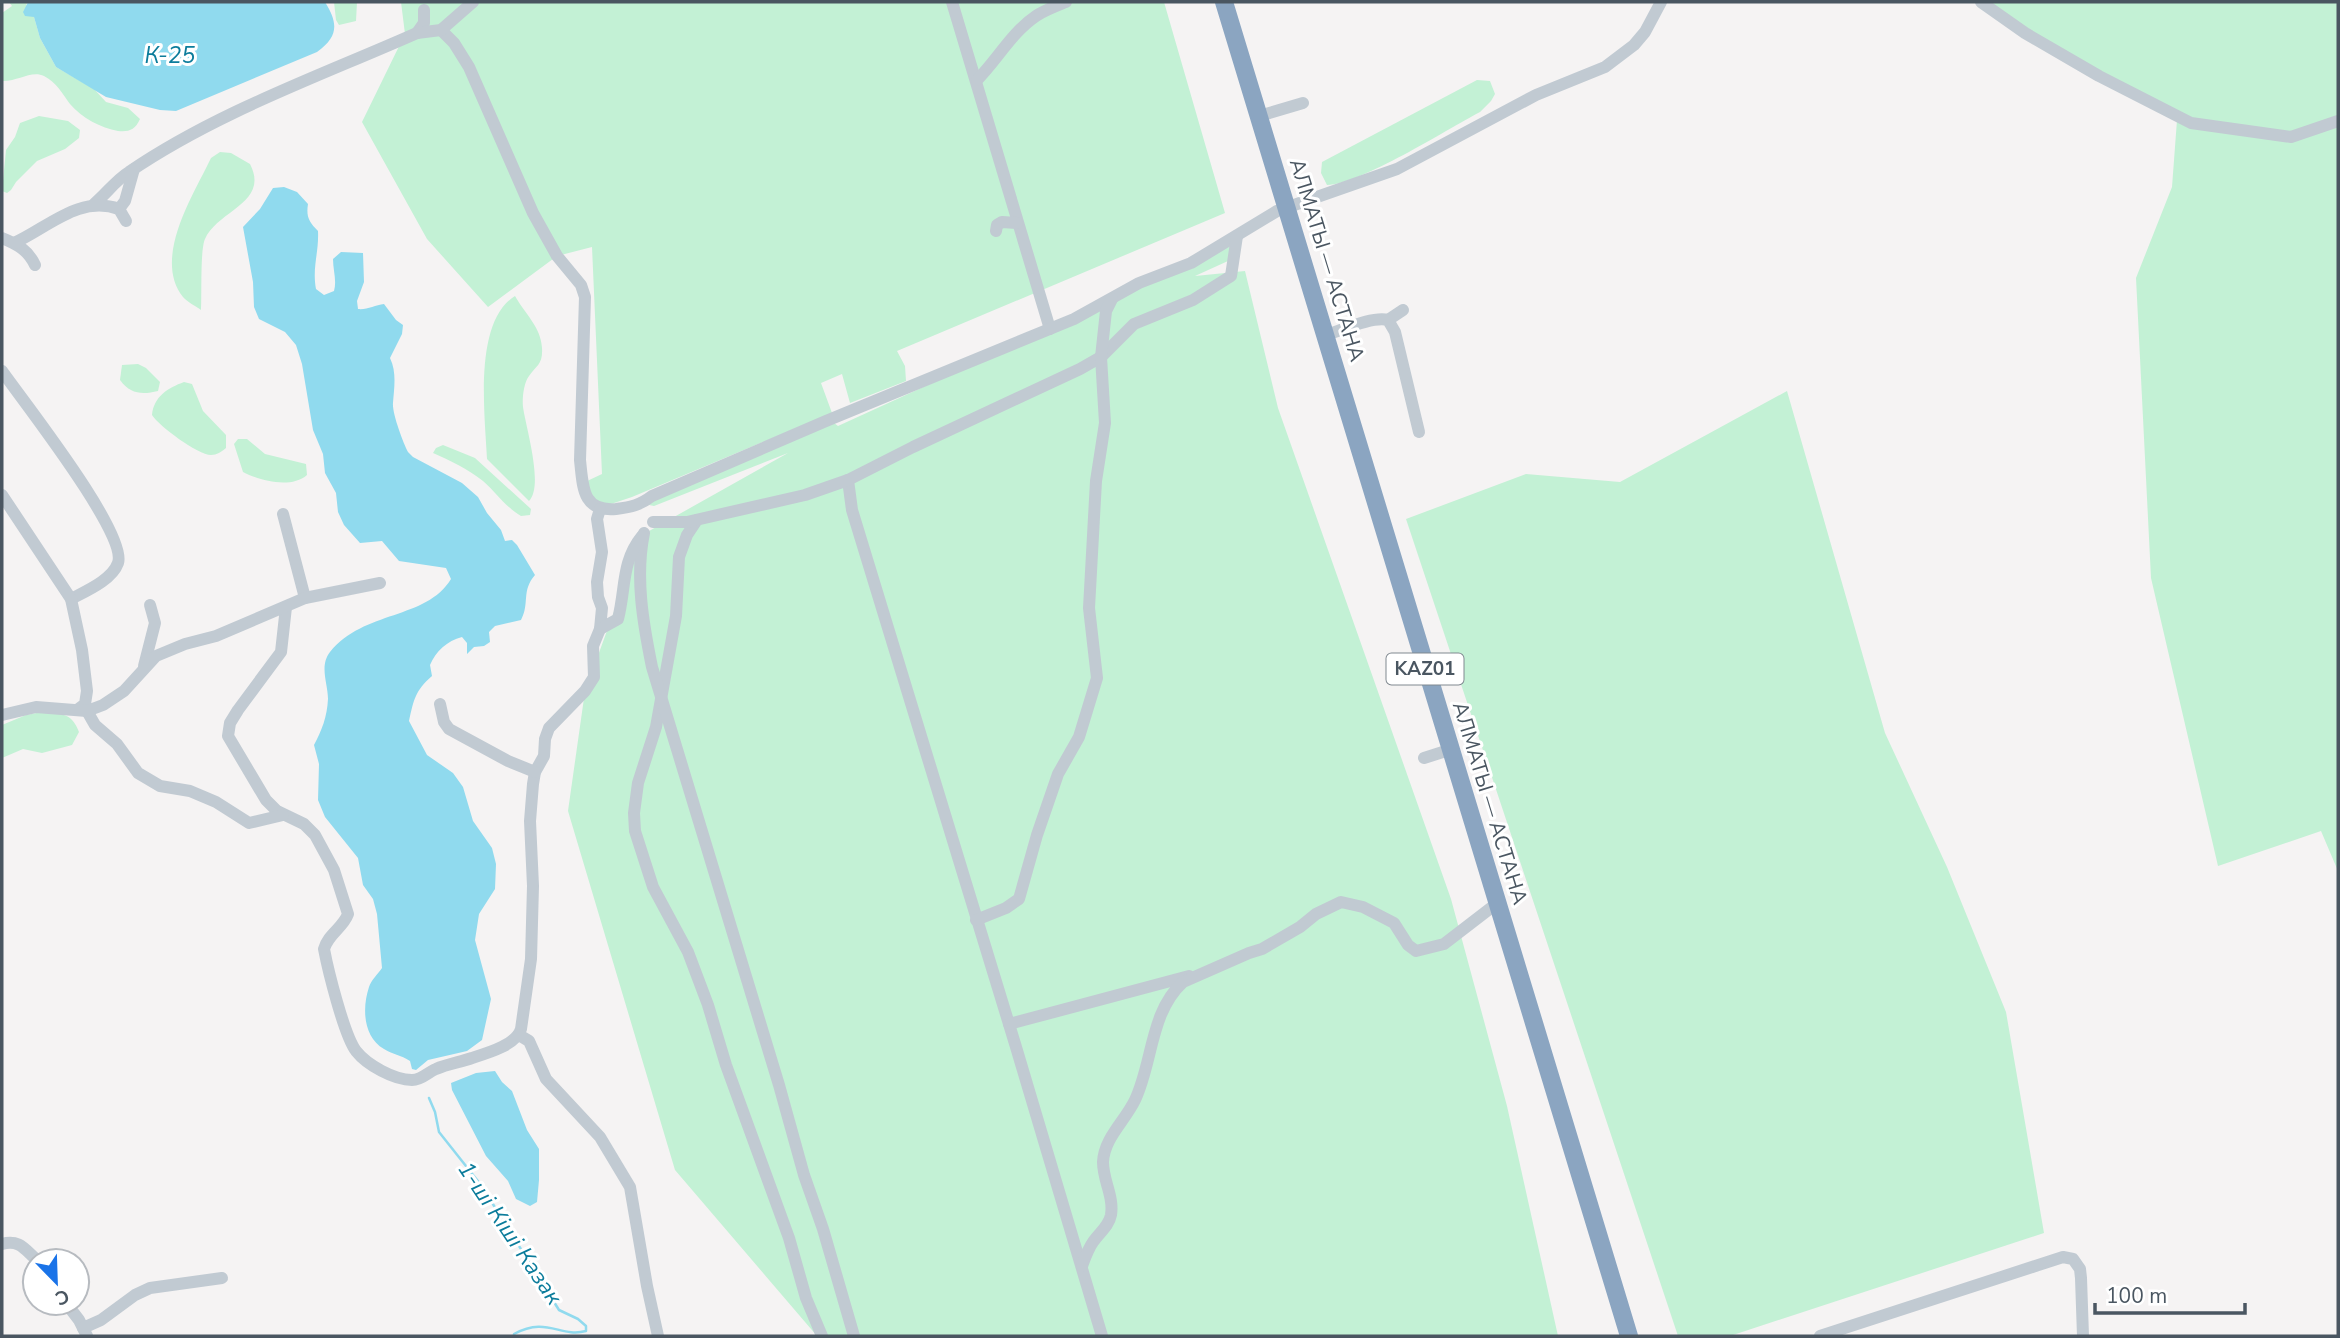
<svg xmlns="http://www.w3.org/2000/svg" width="2340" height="1338" viewBox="0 0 2340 1338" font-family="'Nunito Sans',sans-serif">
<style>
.green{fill:#c3f1d5}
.water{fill:#90daee}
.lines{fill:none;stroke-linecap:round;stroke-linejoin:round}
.stream{stroke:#90daee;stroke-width:2.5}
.minor{stroke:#c1cad2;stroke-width:12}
.highway{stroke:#8ba5c1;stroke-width:18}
.labels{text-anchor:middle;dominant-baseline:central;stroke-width:6;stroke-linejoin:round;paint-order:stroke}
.shield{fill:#fff;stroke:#808990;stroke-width:2}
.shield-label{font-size:19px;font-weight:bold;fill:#4a5661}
.street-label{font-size:21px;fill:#4a5661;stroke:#fff}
.water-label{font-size:23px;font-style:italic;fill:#0c7c9b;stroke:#fff}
</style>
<rect width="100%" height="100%" fill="#f5f3f3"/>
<g class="green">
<path d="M9 2H28L26 5 34 17 40 38 56 67 94 89 106 102 128 108 140 119C135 130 129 132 118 131 101 128 82 118 70 104 62 93 57 83 44 76 31 70 17 82 2 81V13L12 6Z"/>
<path d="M334 2H357L356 21 339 25 336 20Z"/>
<path d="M401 2H1164L1225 213 897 351 905 366 906 381 850 403 842 374 821 383 832 413 632 497 608 505 594 503 585 482 602 474 592 247 557 256 488 307 427 239 362 122 405 34Z"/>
<path d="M1981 2H2338V871L2321 831 2218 866 2151 578 2136 278 2172 187 2177 120Z"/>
<path d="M1477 80 1490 81 1495 94 1491 101 1480 112C1446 130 1361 184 1327 185L1321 173 1322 162Z"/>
<path d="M39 116 68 121 80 130 79 138 65 149 37 161 16 182 11 190 7 193 2 191 6 150 15 137 20 123Z"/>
<path d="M220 152 231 153 250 164C270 203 218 210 205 239 200 250 202 295 201 310 196 306 187 302 183 297 152 258 194 194 211 158Z"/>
<path d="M1232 238 1228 261 1195 276 1245 271 1278 408 1451 899 1507 1106 1558 1336H817L675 1170 568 811 585 691 642 535 788 453 654 506 649 505 648 500 834 423 838 426 1050 329Z"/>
<path d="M515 296C525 314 541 327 542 348 543 364 537 365 529 376 524 382 522 398 523 407 526 428 544 486 529 501L487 459C485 415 473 322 515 296Z"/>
<path d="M138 364 146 368 160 382 158 391C142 395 130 394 120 380L122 365Z"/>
<path d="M184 382 192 384 203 411 226 435V448C221 452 217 455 211 455 198 455 159 426 152 415 154 396 168 388 184 382Z"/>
<path d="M1787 391 1885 733 1947 867 2006 1012 2044 1233 1730 1336H1678L1406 519 1526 474 1620 482Z"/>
<path d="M238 439H247L265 454 306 464 307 475C291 489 260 481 243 472L234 444Z"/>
<path d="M443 445 475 458 531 509 530 515 521 516C502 504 498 494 483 481 468 469 451 461 433 453L436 448Z"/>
<path d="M47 711C65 715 72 714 79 732L72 745 42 753 23 749 2 758V725L26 715Z"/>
</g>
<g class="water">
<path d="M28 2H325C338 23 339 36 317 52L176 111 160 110 106 97 56 67 40 38 34 17 25 16 23 12Z"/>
<path d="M284 187 297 192 308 204C306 217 309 222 318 231 319 253 312 267 316 289L324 295 334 291C337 281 333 270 333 259L341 252 363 253 364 282 357 301 358 309C367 310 375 305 384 304L396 320 403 325 402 334 390 358C397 372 394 389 393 403 392 413 403 442 408 452L413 457 462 483 478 497 487 513 501 530 505 541 512 540 517 545 535 575C521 591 530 603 521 620L495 626 489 632 490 642 484 646 474 647 467 654V643L462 637C447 641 436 651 430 665L432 676C415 691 414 699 409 721L427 755 453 773 463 787 473 821 492 848 496 864 495 889 479 914 475 940 491 999 482 1040 467 1051 428 1060 416 1070 412 1069 410 1061C401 1055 392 1054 384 1049 363 1037 362 1008 369 987 371 980 378 974 382 968L377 914 373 899 363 885 358 858 325 817 318 800 319 764 314 745C322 730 327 717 328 699 328 684 319 666 330 652 364 610 426 620 451 579L446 568 399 561 382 541 360 543 344 525 338 512 336 493 325 473 323 454 313 430 302 364 296 345 285 332 259 319 254 307 253 282 243 227 260 209 273 188Z"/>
<path d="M495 1071 502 1082 512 1091 527 1130 539 1149V1180L537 1202 530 1206 516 1199 508 1181 486 1156 452 1090 451 1083 476 1073Z"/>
</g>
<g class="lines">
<path class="stream" d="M429 1098 435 1112 439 1132 481 1185 559 1310 578 1319 586 1326V1331C560 1338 547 1316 514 1334V1336"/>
<g class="minor">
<path d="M952 2 1050 329"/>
<path d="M1981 2 2025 33 2099 76 2191 123 2291 137 2338 121"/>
<path d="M441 30 454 43 469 67 533 213 557 256 581 285 585 297 580 460C583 487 582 512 616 509 632 507 640 505 652 496L826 421 1074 319 1139 283 1191 263 1277 211 1397 169 1536 95 1605 67 1634 45 1645 32 1661 2"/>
<path d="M417 33 424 23V10"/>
<path d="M977 80C997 60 1012 32 1036 16 1045 10 1056 6 1066 2"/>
<path d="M1259 116 1303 103"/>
<path d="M94 204C106 194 116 180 129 172 217 112 320 76 417 33L441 30 473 2"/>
<path d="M119 209 125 201 134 169"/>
<path d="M996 231 997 225 1002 222 1017 223"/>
<path d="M2 238C17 244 28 250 35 265"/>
<path d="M14 243C49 227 79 195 119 209L126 221"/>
<path d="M1388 320 1403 310"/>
<path d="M1326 335C1342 330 1373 316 1388 320L1395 332 1419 432"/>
<path d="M2 371C23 401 128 534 118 563 112 580 86 591 71 599"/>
<path d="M848 480 852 510 1016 1047 1102 1336"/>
<path d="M2 495 71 599 82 650 87 691 85 704 77 710"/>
<path d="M283 514 305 598"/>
<path d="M697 520 687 535 679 557 676 616 656 727 638 783 634 813 635 831 653 887 688 952 708 1005 726 1065 789 1238 806 1298 822 1336"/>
<path d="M653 522H687L805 495 848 480 913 447 1080 369 1101 357 1134 324 1193 300 1231 276 1237 236"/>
<path d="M644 533C635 577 643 623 652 667L779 1085 804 1175 823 1229 854 1336"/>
<path d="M286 607 281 652 238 710 230 723 228 736 266 800 277 811 304 824 315 835 334 870 348 914C343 928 328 934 324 949 328 970 344 1035 356 1051 367 1065 394 1080 412 1080 422 1080 428 1072 436 1069 447 1064 461 1062 472 1058 488 1053 516 1045 521 1029L531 959 533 886 530 821 533 784 535 772 544 756 545 739 549 728 585 691 594 677 593 646 600 629 602 608 598 597 597 582 602 552 597 519 600 509"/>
<path d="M600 629 618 619C626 588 621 562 642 536"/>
<path d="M144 666 155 623 150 605"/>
<path d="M440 704 444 722 449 729 508 761 535 772"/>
<path d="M87 711 95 725 117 744 138 773 160 786 190 791 216 802 249 823 283 815"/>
<path d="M2 715 36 707 87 711 103 705 124 691 156 656 185 644 216 636 305 598 380 583"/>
<path d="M1424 758 1449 750"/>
<path d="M976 920 1006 908 1019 899 1037 835 1058 774 1079 737 1097 678 1089 608 1096 481 1105 423 1101 357 1106 311 1112 299"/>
<path d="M1009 1024 1189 976"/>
<path d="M519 1035 529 1041 546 1079 600 1137 630 1187 647 1286 658 1336"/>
<path d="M2 1244C20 1239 25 1250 38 1261"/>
<path d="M1082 1266C1085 1258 1088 1249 1093 1242 1099 1233 1109 1226 1111 1215 1114 1196 1103 1181 1103 1162 1104 1138 1125 1121 1135 1100 1153 1062 1150 1012 1183 982L1249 953 1262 949 1300 927 1316 914 1341 902 1363 907 1394 923 1408 945 1416 951 1444 944 1496 904"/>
<path d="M66 1303 79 1320 87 1336"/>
<path d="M83 1328 101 1320 135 1295 150 1288 222 1278"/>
<path d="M1820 1336 2063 1257 2073 1259 2080 1269 2081 1278 2083 1336"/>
</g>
<path class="highway" d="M1224 2 1629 1336"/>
</g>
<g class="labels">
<rect class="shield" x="1386.5" y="653.5" width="77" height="31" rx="5"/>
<g class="shield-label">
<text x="1425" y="669">KАZ01</text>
</g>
<g class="street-label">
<text transform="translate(1327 260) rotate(73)">АЛМАТЫ — АСТАНА</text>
<text transform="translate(1490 803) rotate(73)">АЛМАТЫ — АСТАНА</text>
</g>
<g class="water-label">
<text x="170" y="55">К-25</text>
<text transform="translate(510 1233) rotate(56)">1-ші Кіші Казак</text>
</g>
</g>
<rect width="2340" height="1338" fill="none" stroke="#4a5661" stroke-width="7"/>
<g transform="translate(56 1282) rotate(157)"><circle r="33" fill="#ffffff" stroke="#b7bbc0" stroke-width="2"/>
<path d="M0-5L12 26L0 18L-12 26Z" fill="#1a73e8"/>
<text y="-10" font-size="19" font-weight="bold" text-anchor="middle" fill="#4a5661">С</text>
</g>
<path d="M2095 1303v10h150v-10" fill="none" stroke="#4a5661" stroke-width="3.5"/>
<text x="2106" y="1303" font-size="21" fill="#4a5661" stroke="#ffffff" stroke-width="5" paint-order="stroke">100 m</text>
</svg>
